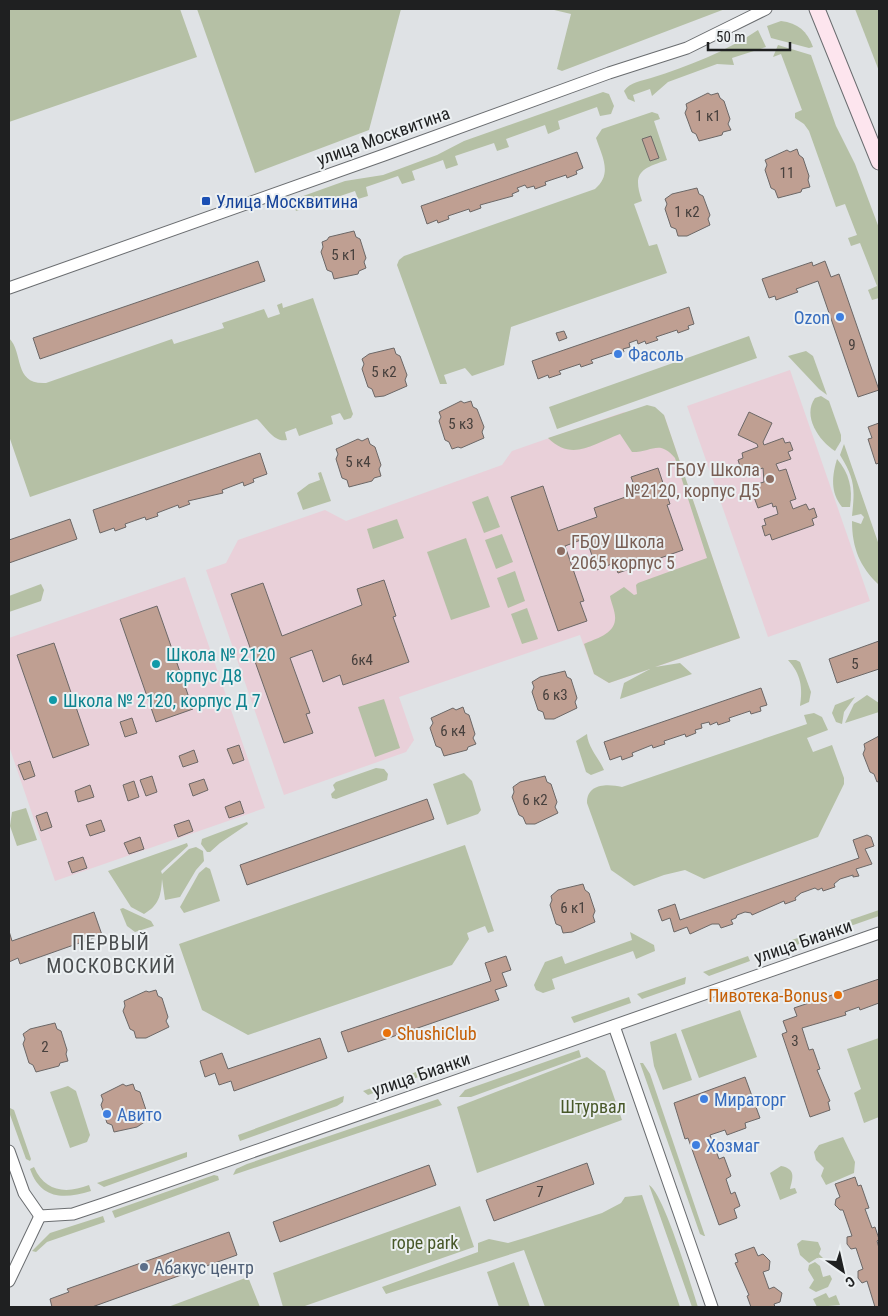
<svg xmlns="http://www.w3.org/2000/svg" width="888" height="1316" viewBox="0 0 888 1316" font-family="'Roboto Condensed',sans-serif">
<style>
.education{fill:#e9d0d9}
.green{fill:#b5c0a5}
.building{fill:#bf9f92;stroke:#6c6867}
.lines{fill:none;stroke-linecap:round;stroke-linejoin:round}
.minor-casing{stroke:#6a6d70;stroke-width:13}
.secondary-casing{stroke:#6a6d70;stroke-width:17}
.minor{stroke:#fff;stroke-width:11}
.secondary{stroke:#fde5ee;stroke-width:15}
.transit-dot{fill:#1a4fb4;stroke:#ecf0f2;stroke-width:2}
.shop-dot{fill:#3f7fe0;stroke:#ecf0f2;stroke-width:2}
.education-dot{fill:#8d6e63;stroke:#ecf0f2;stroke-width:2}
.culture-dot{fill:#0f9aa8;stroke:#ecf0f2;stroke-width:2}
.food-dot{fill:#e8710a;stroke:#ecf0f2;stroke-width:2}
.service-dot{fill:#5c6f8a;stroke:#ecf0f2;stroke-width:2}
.labels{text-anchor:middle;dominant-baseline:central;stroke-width:4;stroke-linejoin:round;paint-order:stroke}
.number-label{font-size:15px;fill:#47403d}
.street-label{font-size:18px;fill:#1f2021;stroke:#ecf0f2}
.transit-label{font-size:18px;fill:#164399;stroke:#ecf0f2;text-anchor:start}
.shop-label{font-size:18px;fill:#366cbe;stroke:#ecf0f2;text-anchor:start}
.education-label{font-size:18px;fill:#785e54;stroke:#ecf0f2;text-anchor:end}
.culture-label{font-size:18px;fill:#0d838f;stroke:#ecf0f2;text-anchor:start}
.food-label{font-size:18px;fill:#c56008;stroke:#ecf0f2;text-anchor:end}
.park-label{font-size:18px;fill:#485829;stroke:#ecf0f2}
.service-label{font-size:18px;fill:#4e5e75;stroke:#ecf0f2;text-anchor:start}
.quarter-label{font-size:20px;letter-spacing:1px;fill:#494c4e;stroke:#ecf0f2}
</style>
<rect width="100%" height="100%" fill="#dfe2e5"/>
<g class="education">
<path d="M790 370 870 601 768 637 687 406Z"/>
<path d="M624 412 641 423 664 415 740 638 609 683 594 674 580 635 399 697 414 740 406 752 284 795 206 570 226 563 238 540 325 510 346 521 502 465 512 451Z"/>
<path d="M185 577 265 808 55 881 9 746V638Z"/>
</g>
<g class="green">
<path d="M9 9H180L197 57 9 122Z"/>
<path d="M197 9H401L369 130 255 173Z"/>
<path d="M550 9H725L562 71 557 69 571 14Z"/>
<path d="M855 9H879V71Z"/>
<path d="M781 21C798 23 807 31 813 47L809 48 771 38 767 26Z"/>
<path d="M758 30 766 47 732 58 734 65 717 64 668 82 652 96 650 89 633 95 635 102 628 99 624 91C630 82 642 81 651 78 689 66 725 52 758 30Z"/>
<path d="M778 45 811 55 836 126 855 164 879 228V298L872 300 868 290 877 286 860 243 851 246 848 238 857 235 845 204 836 207 809 131 804 124 795 118V113L802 110 781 54 773 57Z"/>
<path d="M603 92 609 94 614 106 611 114 600 116 597 107 558 121 560 129 548 134 545 125 506 139 509 147 497 151 494 143 455 156 458 165 446 169 443 160 412 171 415 180 402 184 398 176 366 187 368 196 358 199 355 191 296 211 292 200 345 181 383 175 437 155 464 141Z"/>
<path d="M652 112 658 114 660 119 654 121 667 160C641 169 632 172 642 201L634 204 649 246 657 244 667 273 511 327 504 365 472 376 465 368 444 375 447 384H440L397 265 399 260 404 256 595 189C613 174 602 156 596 138L602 129Z"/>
<path d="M313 298 353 414 351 418 344 420 340 413 331 416 333 424 299 436 296 428 285 432 287 440C274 443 266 427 257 419L30 497 9 436V338C24 353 13 385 46 383L172 339 174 344 224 328 222 323 264 309 268 318 280 314 277 305 282 303 283 308Z"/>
<path d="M749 336 757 358 557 429 549 407Z"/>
<path d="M806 351 813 356 827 395 819 389 788 356Z"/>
<path d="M821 396 829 401 841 435V441L835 451C819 441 802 416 815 398Z"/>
<path d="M647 405 655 407 664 415 740 638 655 667 680 663 692 674 620 699 624 683 650 669 609 683 594 674 584 644C595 639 614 634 615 620 616 612 611 603 610 596L624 587 634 595 637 594 636 585 638 583 707 558 675 458C659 439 653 452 632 452L620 434C593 444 572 462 548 438Z"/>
<path d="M844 444 879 545V585C860 567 852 548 852 521L861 524 864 517 861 514 852 516C855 488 855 479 840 455Z"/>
<path d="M837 459C849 473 853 488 850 507H842C830 492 832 476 837 459Z"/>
<path d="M321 472 331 501 303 510 297 493 309 484 320 480 318 473Z"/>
<path d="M488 496 500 527 484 533 472 502Z"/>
<path d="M397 519 404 538 373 549 367 529Z"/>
<path d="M502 534 513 562 496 569 485 540Z"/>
<path d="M466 538 490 607 451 620 427 552Z"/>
<path d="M515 571 525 601 508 608 497 578Z"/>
<path d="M41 584 44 590 41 601 9 612V596Z"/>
<path d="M527 608 538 639 522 644 511 614Z"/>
<path d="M788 660H796L800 662 811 692 809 702 800 706C803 688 801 674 788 660Z"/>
<path d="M867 695 879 703V712L845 723 854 704Z"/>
<path d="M855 697 844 712 842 724 836 722 832 713 835 705Z"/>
<path d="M384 699 400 748 375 757 358 707Z"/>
<path d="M814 713 822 717 828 730 807 738 813 752 832 745 844 778V784L818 837 704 879 685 870 664 875 634 886 611 870 587 803C587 783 608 784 622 787L807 724 804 715Z"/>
<path d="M587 734C588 748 599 758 604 770L591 775 586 772 576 741Z"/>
<path d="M376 768 384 769 388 774 387 780 336 799 332 798 331 794 335 790 333 785 336 782Z"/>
<path d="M464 773 472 781 481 810 478 814 447 825 433 784Z"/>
<path d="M26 808 37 840 17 846 10 826 12 812Z"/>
<path d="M247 822 248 824 220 843 210 852H207L201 844 202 839Z"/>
<path d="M187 843 188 846 161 871 162 874 189 849 196 847 203 851 204 861 196 870 180 897 165 900 162 879C161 896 159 905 144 914L131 907 108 871Z"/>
<path d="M465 845 494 931 488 933 485 926 467 933 469 939 452 965 248 1035 202 1010 179 944Z"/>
<path d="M206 867 210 869 220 901 184 913 180 907 199 873Z"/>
<path d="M123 908 151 921 154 926 135 932 127 926 120 909Z"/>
<path d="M879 910V916L759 958 757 952Z"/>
<path d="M630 932 654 945 655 951 636 959 633 951 552 979 555 989 543 993 536 990 534 985 545 962 562 956 565 964 632 940Z"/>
<path d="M748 956 750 961 709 976 703 972Z"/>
<path d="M686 977 685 984 642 999 637 994Z"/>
<path d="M629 997 631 1003 574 1023 571 1017Z"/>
<path d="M740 1010 757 1057 699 1078 681 1030Z"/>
<path d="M676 1033 692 1080 663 1090 654 1066 650 1042Z"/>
<path d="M879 1038V1117L864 1123 854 1093 861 1089 847 1049Z"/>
<path d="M579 1050 581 1057 471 1097H459L465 1090Z"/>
<path d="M458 1057 444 1068 368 1095 363 1091Z"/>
<path d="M587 1057 605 1071 622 1120 477 1173 457 1107Z"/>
<path d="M640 1063H643L650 1074 705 1236H704L700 1234Z"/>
<path d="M68 1086 76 1091 90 1135 87 1142 70 1148 50 1092Z"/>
<path d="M344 1096 343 1102 337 1106 240 1141 238 1135Z"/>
<path d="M438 1099 442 1105 233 1175 236 1169 247 1164Z"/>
<path d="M10 1108 14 1110 31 1159 30 1161 26 1159 9 1112Z"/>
<path d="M843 1137 855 1162 854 1173 826 1185 821 1176 824 1168 816 1160 814 1152 819 1145Z"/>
<path d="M187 1152V1157L104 1187 97 1183Z"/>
<path d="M781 1166C796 1169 793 1177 790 1189L795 1188 797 1193 780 1200 770 1173Z"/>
<path d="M34 1167C45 1192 66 1194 89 1185L91 1191C64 1199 41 1200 30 1169Z"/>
<path d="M214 1175 218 1176 219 1180 115 1218 112 1211Z"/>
<path d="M649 1185C664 1194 691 1286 698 1307H692Z"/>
<path d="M642 1195 680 1307H545L524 1250 386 1294 382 1287 478 1252V1243L489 1239 508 1243 528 1237 602 1213 621 1203 625 1197Z"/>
<path d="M460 1206 474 1247 302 1307H283L273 1273Z"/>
<path d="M103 1216 105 1222 47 1242 36 1252 32 1251 50 1233Z"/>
<path d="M802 1240 818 1242 821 1249 819 1254 824 1259 817 1258 809 1263 800 1255 797 1244Z"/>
<path d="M514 1262 530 1307H499L487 1272Z"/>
<path d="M815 1262 820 1266 823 1277 830 1275 832 1279 828 1287 816 1292 809 1288 814 1280 808 1270 809 1265Z"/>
<path d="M248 1277 260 1307H168Z"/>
<path d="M826 1293 829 1298 836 1295 840 1305 817 1307 813 1299Z"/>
</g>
<g class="building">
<path d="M708 93 711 95 718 93 720 98 724 101 730 119 728 124 731 130 723 132 722 135 699 141 696 134 692 132 685 113 687 108 686 104Z"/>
<path d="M651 136 659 158 650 161 642 139Z"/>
<path d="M797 149 799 155 803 158 809 176 808 180 810 187 802 189 801 192 778 198 775 190 771 188 765 170 767 165 765 160 787 150 790 152Z"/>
<path d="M577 152 583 168 576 171 577 174 567 178 566 175 545 182 546 185 535 189 534 186 527 188 525 185 517 188 519 191 512 194 513 196 480 205 481 208 470 212 469 209 448 216 449 219 438 223 437 220 427 224 421 206Z"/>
<path d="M697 188 699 194 703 196 710 215 708 219 710 225 687 236H678L676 229 671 227 665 209 667 204 665 199 672 194Z"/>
<path d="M354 231 356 237 360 239 366 258 364 262 366 268 359 271 358 274 334 279 332 272 327 270 321 252 323 247 322 242 327 240 329 237Z"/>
<path d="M258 261 265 281 40 359 33 338Z"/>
<path d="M825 261 831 277 839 274 879 390 858 397 818 281 796 289 798 292 776 300 775 296 769 298 762 279 812 262 813 266Z"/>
<path d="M689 307 694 324 688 326 689 329 678 333 677 330 656 337 658 340 646 344 645 341 638 344 637 340 629 343 630 347 623 349 624 352 613 355 612 353 591 360 593 363 581 367 580 364 559 371 561 374 549 378 548 375 538 379 532 361Z"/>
<path d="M564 331 567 338 559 341 556 333Z"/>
<path d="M394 348 396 354 400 356 407 375 405 380 407 386 384 396 375 397 372 389 368 387 362 369 364 364 362 359 369 354Z"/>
<path d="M461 401 464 403 471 401 473 407 477 409 484 427 482 432 484 438 461 448 458 447 452 449 449 442 445 440 439 421 441 417 439 412Z"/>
<path d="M749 412 772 423 763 442 764 445 783 438 785 443 790 442 793 450 788 452 791 459 776 464 779 471 786 469 796 499 790 501 793 509 806 504 809 510 814 508 817 517 812 519 814 525 772 540 770 534 765 536 762 526 766 525 764 519 778 514 776 506 773 507 772 503 758 508 750 486 764 482 763 468 749 473 747 467 741 469 738 460 743 458 742 453 758 447 757 444 738 435Z"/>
<path d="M879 423V463L876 464 868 439 872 438 868 427Z"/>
<path d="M368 438 370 444 375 447 381 465 379 469 381 476 374 478 372 481 349 487 347 480 342 478 336 459 338 454 336 449 358 439 362 441Z"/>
<path d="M260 453 267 474 253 479 254 482 244 486 243 482 222 490 223 493 188 501 190 504 179 508 178 505 157 513 158 516 146 520 145 517 125 524 126 527 115 531 114 528 100 533 93 510Z"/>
<path d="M658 468 670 504 667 505 683 550 618 573 614 563 597 570 586 538 565 546 584 601 580 602 587 621 558 631 511 497 543 486 558 531 597 517 594 508 637 493 631 477Z"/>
<path d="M70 519 77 539 9 563V540Z"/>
<path d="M384 580 396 616 393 617 409 662 343 685 340 675 323 682 312 650 290 658 310 713 306 714 313 733 284 743 231 594 263 583 282 636 362 605 357 589Z"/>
<path d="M157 606 193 709 156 722 120 619Z"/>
<path d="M879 641V669L837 683 829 659Z"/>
<path d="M54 643 89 745 53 758 17 655Z"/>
<path d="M565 671 567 677 571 679 577 698 575 702 577 708 554 719H545L543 712 538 710 532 692 534 687 532 682 540 677Z"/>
<path d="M761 688 767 705 760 707 761 711 751 714 750 711 729 718 730 721 718 725 717 722 710 725 709 722 701 724 702 728 695 730 696 733 686 737 685 734 664 741 665 744 653 748 652 745 632 753 633 756 622 760 621 756 610 760 604 742Z"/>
<path d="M463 707 465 713 469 715 475 734 473 738 476 744 468 747 467 750 444 756 441 748 436 746 430 728 433 723 431 718 453 708 456 710Z"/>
<path d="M132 718 137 733 125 737 120 722Z"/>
<path d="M879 736V781L877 782 874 774 870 772 863 754 865 749 864 744Z"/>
<path d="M239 745 244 760 233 764 227 749Z"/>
<path d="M194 750 198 762 183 767 179 756Z"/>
<path d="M30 761 35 776 24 780 18 765Z"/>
<path d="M152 776 157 792 146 796 140 780Z"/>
<path d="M545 776 547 782 551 784 557 802 555 807 558 813 535 824H526L523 817 519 815 512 797 514 792 513 787 520 782Z"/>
<path d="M204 779 208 790 193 796 189 784Z"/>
<path d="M134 781 139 797 128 801 123 785Z"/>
<path d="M90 785 94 797 78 802 75 791Z"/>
<path d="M427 799 434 819 247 885 240 865Z"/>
<path d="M240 801 244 813 229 818 225 807Z"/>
<path d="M47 812 52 827 41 831 36 816Z"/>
<path d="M101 820 105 831 90 836 86 825Z"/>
<path d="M189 820 193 831 178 837 174 825Z"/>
<path d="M867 835 871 837 874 846 865 849 872 864 856 869 859 876 853 877V875L840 879 834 884 835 887 823 891 822 888 818 890 815 888 801 893 795 898 796 900 785 904 784 901 752 915 751 913 745 912 737 915 736 918 731 920 733 924 721 928 719 924H712L690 934 687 927 674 932 670 918 662 921 658 910 675 904 680 920 859 858 853 840Z"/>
<path d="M140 837 144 849 129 854 124 843Z"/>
<path d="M83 857 87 868 72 873 68 862Z"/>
<path d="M583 884 585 890 589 893 595 911 593 916 595 922 572 932 563 933 561 926 556 924 550 905 552 900 551 896 558 890Z"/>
<path d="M94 912 102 935 20 964 18 958 9 962V931L12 941Z"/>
<path d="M506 956 511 970 502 973 507 986 495 990 499 1000 348 1052 341 1032 491 981 485 963Z"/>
<path d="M879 979V1003L860 1010 859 1007 845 1012 846 1015 802 1028 809 1050 813 1049 820 1069 817 1070 830 1101 828 1102 830 1110 810 1117 782 1034 787 1032 783 1021 797 1016 794 1008Z"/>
<path d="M156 990 158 996 162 998 168 1017 166 1021 169 1027 146 1038H136L134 1031 130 1029 123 1011 125 1006 124 1001 146 991 149 992Z"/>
<path d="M55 1023 57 1029 61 1031 67 1050 66 1054 68 1061 60 1063 59 1066 36 1072 33 1065 29 1063 23 1044 25 1039 23 1034 30 1029Z"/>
<path d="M320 1038 327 1058 234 1091 231 1081 219 1085 215 1073 205 1077 200 1061 222 1053 228 1069Z"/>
<path d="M745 1077 760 1118 745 1123 746 1128 727 1135 725 1130 710 1135 719 1159 724 1157 731 1176 726 1179 731 1194 735 1192 740 1206 734 1209 737 1218 719 1225 688 1138 685 1139 674 1103Z"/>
<path d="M123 1084 126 1086 133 1084 135 1090 140 1092 146 1110 144 1115 146 1121 137 1127 114 1132 112 1125 107 1123 101 1105 103 1100 101 1095Z"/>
<path d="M587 1163 594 1184 494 1221 486 1200Z"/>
<path d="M429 1165 436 1185 280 1242 273 1222Z"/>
<path d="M855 1177 858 1186 861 1185 869 1208 865 1209 872 1228 875 1227 879 1239 877 1241 879 1248V1307H875L867 1281 862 1283 858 1278V1271L863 1269 856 1248 851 1249 847 1244V1237L852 1236 843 1210H840L835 1205 836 1199 840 1197 835 1184Z"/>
<path d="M229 1232 237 1255 92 1307H52L50 1299 69 1292 67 1289Z"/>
<path d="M754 1247 758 1256 763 1254 770 1261 769 1270 763 1272 769 1289 774 1287 782 1293 780 1302 774 1304 775 1307H751L747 1296 749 1295 735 1263 738 1262 735 1254Z"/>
</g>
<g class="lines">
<defs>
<g id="minor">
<path d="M9 288 384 155 609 73 687 48 766 9"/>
<path d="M614 1026 712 1307"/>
<path d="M9 1151 24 1193 40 1216"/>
<path d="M40 1216 73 1214 103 1204 879 933"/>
<path d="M9 1281 40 1216"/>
</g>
<path id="secondary" d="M817 9 879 162"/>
</defs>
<use href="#minor" class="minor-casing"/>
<use href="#secondary" class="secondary-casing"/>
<use href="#minor" class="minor"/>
<use href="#secondary" class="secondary"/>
</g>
<rect class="transit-dot" x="201" y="196" width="10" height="10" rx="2.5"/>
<g class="shop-dot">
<circle cx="840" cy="317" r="5"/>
<circle cx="618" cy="354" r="5"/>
<circle cx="704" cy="1099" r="5"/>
<circle cx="107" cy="1114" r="5"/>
<circle cx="696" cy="1145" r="5"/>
</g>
<g class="education-dot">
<circle cx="770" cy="479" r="5"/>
<circle cx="561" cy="551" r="5"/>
</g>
<g class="culture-dot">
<circle cx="156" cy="664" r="5"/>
<circle cx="53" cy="700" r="5"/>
</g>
<g class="food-dot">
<circle cx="838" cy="995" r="5"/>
<circle cx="387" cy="1033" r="5"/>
</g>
<circle class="service-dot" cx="144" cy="1267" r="5"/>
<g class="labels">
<g class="number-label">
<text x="708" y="116">1 к1</text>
<text x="787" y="173">11</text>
<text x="687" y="212">1 к2</text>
<text x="344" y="255">5 к1</text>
<text x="852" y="345">9</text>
<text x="384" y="372">5 к2</text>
<text x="461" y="424">5 к3</text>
<text x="358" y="462">5 к4</text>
<text x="362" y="660">6к4</text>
<text x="855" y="664">5</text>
<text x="555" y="695">6 к3</text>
<text x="453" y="731">6 к4</text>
<text x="535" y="800">6 к2</text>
<text x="573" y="908">6 к1</text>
<text x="795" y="1041">3</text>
<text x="45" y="1047">2</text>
<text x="540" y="1192">7</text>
</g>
<g class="street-label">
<text transform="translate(383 136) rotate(-20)">улица Москвитина</text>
<text transform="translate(803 941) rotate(-19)">улица Бианки</text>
<text transform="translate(421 1074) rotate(-19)">улица Бианки</text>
</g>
<g class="transit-label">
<text x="216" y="201">Улица Москвитина</text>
</g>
<g class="shop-label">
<text x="830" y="317" text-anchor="end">Ozon</text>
<text x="628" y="354">Фасоль</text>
<text x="714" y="1099">Мираторг</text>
<text x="117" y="1114">Авито</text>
<text x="706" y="1145">Хозмаг</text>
</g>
<g class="education-label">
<text x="760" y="469">ГБОУ Школа<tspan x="760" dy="21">№2120, корпус Д5</tspan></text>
<text x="571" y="541" text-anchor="start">ГБОУ Школа<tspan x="571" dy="21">2065 корпус 5</tspan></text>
</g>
<g class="culture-label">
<text x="166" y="654">Школа № 2120<tspan x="166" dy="21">корпус Д8</tspan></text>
<text x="63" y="700">Школа № 2120, корпус Д 7</text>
</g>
<g class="food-label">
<text x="828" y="995">Пивотека-Bonus</text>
<text x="397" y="1033" text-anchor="start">ShushiClub</text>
</g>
<g class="park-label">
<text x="593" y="1106">Штурвал</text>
<text x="425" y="1242">rope park</text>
</g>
<g class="service-label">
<text x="154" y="1267">Абакус центр</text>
</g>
<g class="quarter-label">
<text x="111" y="943">ПЕРВЫЙ<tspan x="111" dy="23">МОСКОВСКИЙ</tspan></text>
</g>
</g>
<rect width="888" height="1316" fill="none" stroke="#1f2021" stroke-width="20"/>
<g transform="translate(843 1271) rotate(146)" stroke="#ecf0f2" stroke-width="4" paint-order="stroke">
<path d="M0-4L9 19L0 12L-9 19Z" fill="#1f2021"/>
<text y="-8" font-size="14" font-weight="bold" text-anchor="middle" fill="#1f2021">С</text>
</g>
<path d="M708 42v8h82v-8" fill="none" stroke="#1f2021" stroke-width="2.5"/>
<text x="716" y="42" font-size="15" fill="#1f2021" stroke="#ecf0f2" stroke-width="4" paint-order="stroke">50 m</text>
</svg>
